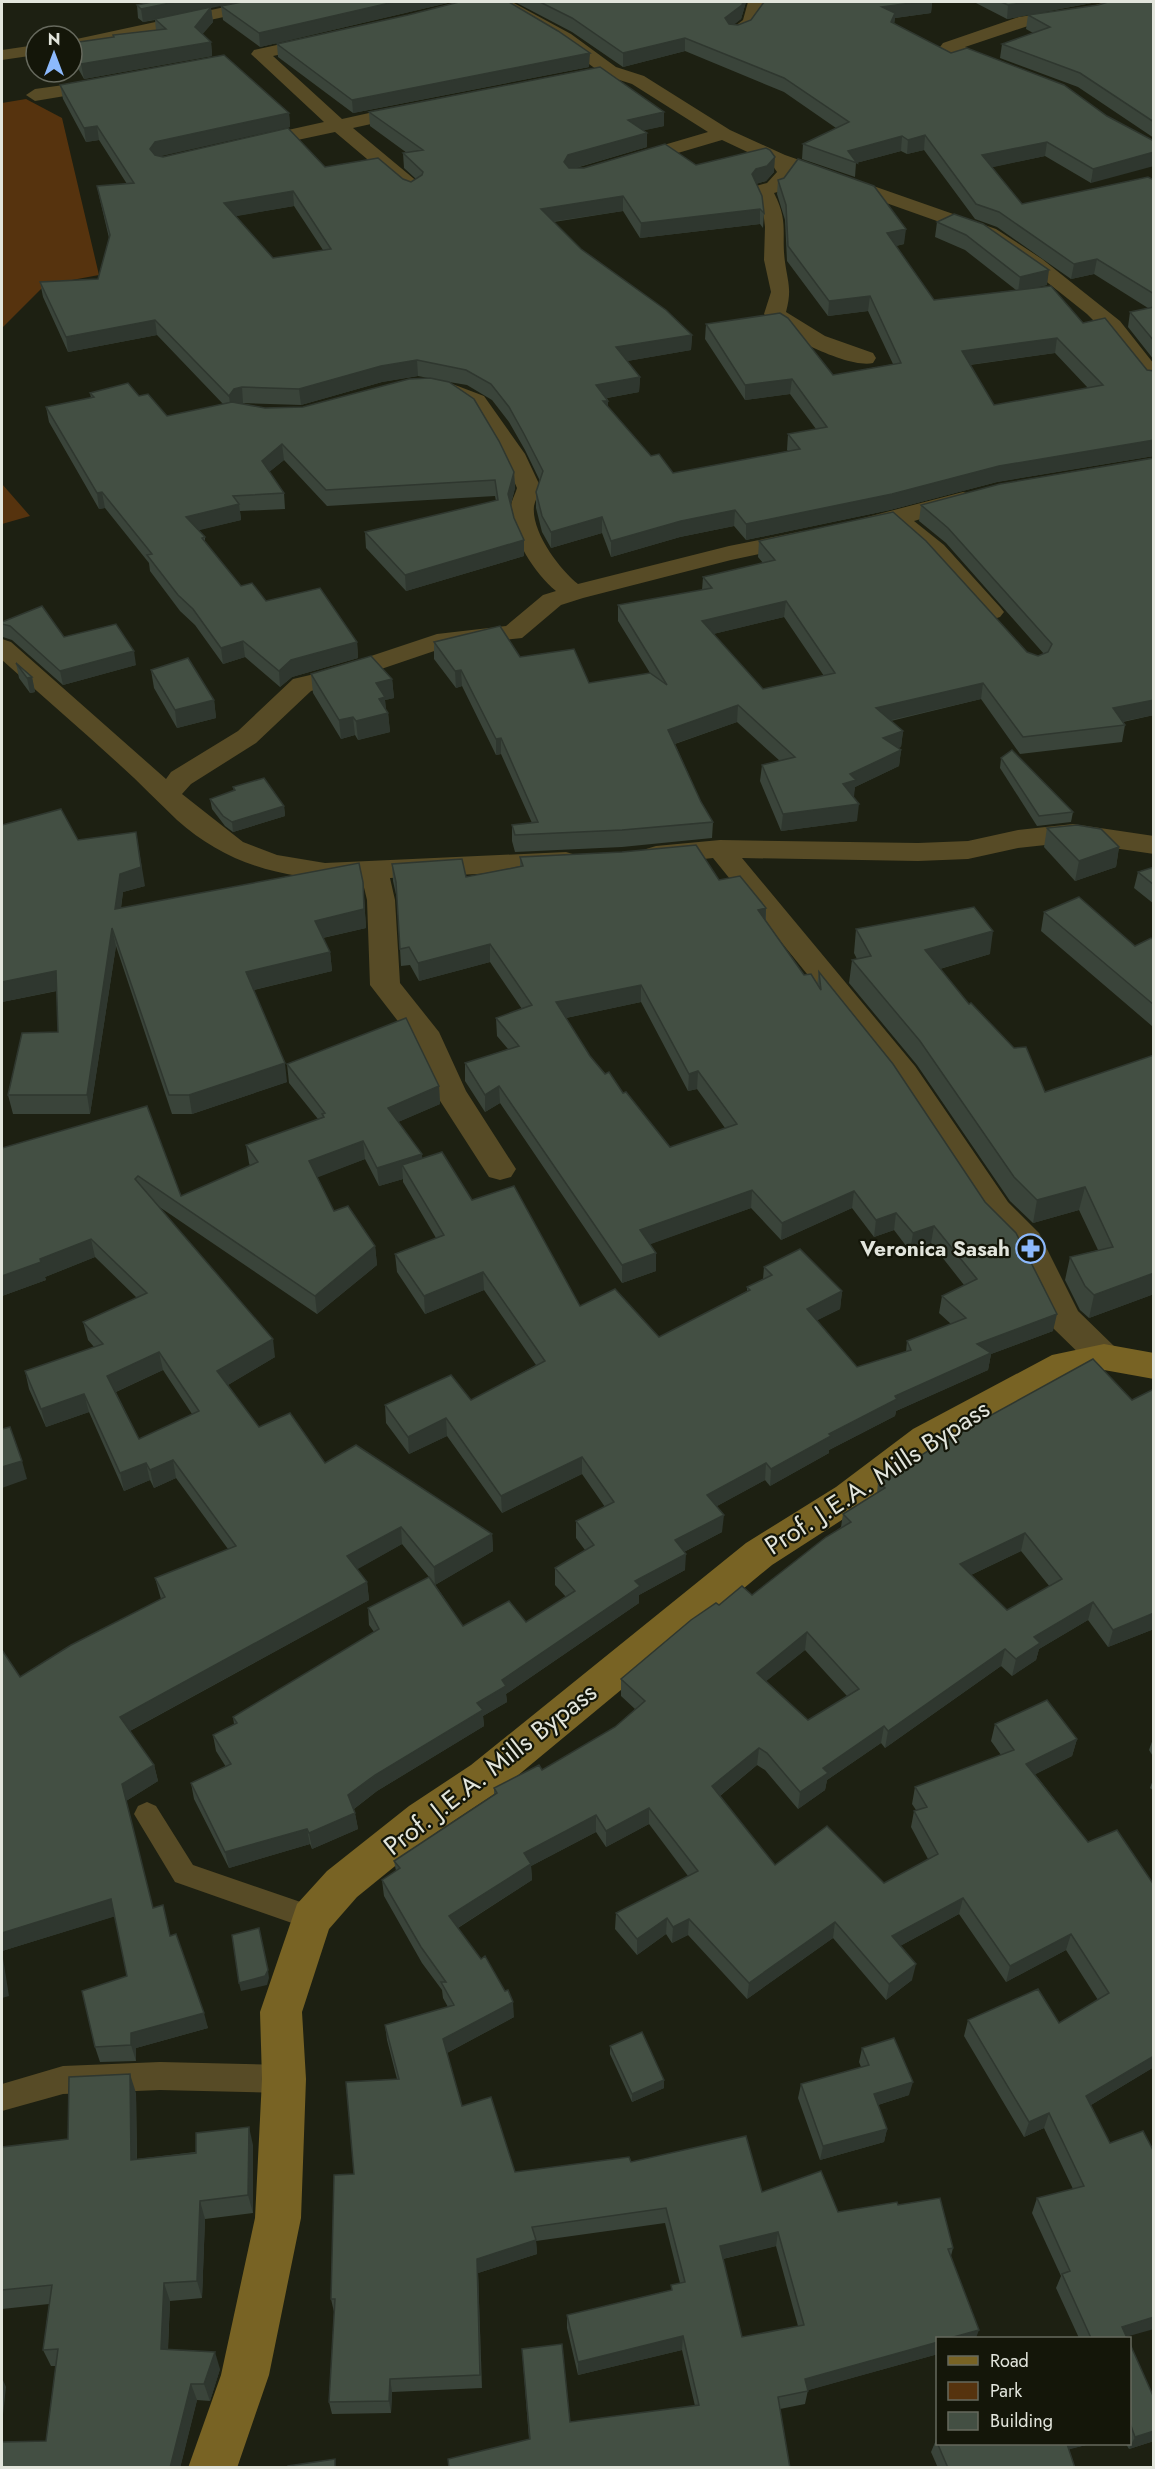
<svg xmlns="http://www.w3.org/2000/svg" width="1155" height="2469" viewBox="0 0 1155 2469" font-family="Jost,sans-serif">
<style>
.green{fill:#56330e}
.lines{fill:none;stroke-linecap:round;stroke-linejoin:round}
.lane{fill:#574b26;fill-rule:evenodd}
.street{fill:#574b26;fill-rule:evenodd}
.secondary{fill:#786324;fill-rule:evenodd}
.wall{fill:#3a443a;fill-rule:evenodd}
.shaded-wall{fill:#2f372f}
.building{fill:#434f43;stroke:#2f372f;stroke-width:1.5;fill-rule:evenodd}
.labels{text-anchor:middle;dominant-baseline:central;stroke-width:4.5;stroke-linejoin:round;paint-order:stroke}
.poi-label{font-size:21px;font-weight:bold;fill:#e2e5dc;stroke:#141609;text-anchor:end}
.near-street-label{font-size:26px;fill:#e2e5dc;stroke:#141609}
</style>
<rect width="100%" height="100%" fill="#1d2012"/>
<g class="green">
<path d="M26 99 62 118 99 275 45 285 2 328V103Z"/>
<path d="M2 484 30 516 2 524Z"/>
</g>
<g class="lines">
<g class="lane">
<path d="M147 1802 156 1806 193 1865 321 1909 325 1918 321 1927 312 1930 175 1882 134 1814 138 1806Z"/>
<path d="M160 2062 284 2065 294 2069 298 2079 294 2089 284 2093 160 2090 63 2094 2 2111V2084L63 2066Z"/>
</g>
<g class="street">
<path d="M248 2H279L270 7 72 50V40Z"/>
<path d="M492 2H512L571 34 616 67 644 76 730 130 785 155 996 229 1042 259 1120 321 1154 364V385L1146 384 1104 331 1087 314 1028 267 982 237 796 171 781 191 774 193C789 222 781 233 785 262 788 283 792 290 786 312L825 336 873 353 876 358 873 363C849 369 778 334 764 314L771 292 764 260 765 227 763 210 753 190 756 186 767 183 777 172 771 163 722 140 637 165H623L620 161 623 157 708 132 632 84 604 75 559 42 494 6Z"/>
<path d="M748 2H765C760 19 752 41 730 36L727 32 743 20Z"/>
<path d="M1106 2H1131L1128 6 1095 16 1028 26 965 47 1004 63 1007 67 1004 71H992L943 51 940 47 943 43 1019 17 1092 6Z"/>
<path d="M322 35 328 36 331 40 328 44 273 56 342 119 414 103 421 105 423 109 421 113 353 128 419 183 422 187 419 191H405L335 132 250 150 240 144 243 140 324 122 251 54 254 50Z"/>
<path d="M36 45V55L2 60V50Z"/>
<path d="M107 79 113 80 116 84 113 88 35 101 26 95 35 89Z"/>
<path d="M434 377 484 396 525 454 541 488C539 494 535 500 534 506 531 532 560 570 578 584L729 546 803 531 812 533 815 538 812 543 731 560 583 598 561 605 522 638 449 646 340 683 311 691 256 743 191 784 182 794 243 842 277 855 325 863 566 852 576 855 580 861 576 867 566 870 390 878 395 900 400 983 439 1032 466 1091 516 1169 511 1177 500 1180 489 1177 435 1093 414 1042 370 985 367 900 362 879C293 882 229 867 177 820 158 802 140 783 121 766 82 730 41 695 2 660V639L11 642 166 779 171 772 238 731 293 679 323 672 437 634 506 626 543 595 556 591C534 573 513 539 511 510 510 503 515 495 517 488L502 454 468 406 426 389 423 384 426 379Z"/>
<path d="M963 492 971 494 975 499 971 504 914 521 944 545 1000 607 1004 612 1000 617 991 620 982 617 926 555 892 526 856 534 848 532 844 527 848 522Z"/>
<path d="M1073 824 1154 836V854L1073 842 1018 848 968 859 918 861 742 858 915 1066 1008 1202 1039 1233 1078 1311 1116 1348 1121 1357 1116 1366 1104 1370 1092 1366 1053 1328 1014 1249 984 1218 893 1080 713 858 656 864 646 861 642 855 646 849 656 846 720 840 918 843 968 841 1018 830Z"/>
</g>
<path class="secondary" d="M1104 1344 1154 1353V1379L1104 1370 1071 1376 939 1449 862 1507 772 1565 499 1791 437 1832 357 1897 329 1929 302 2012 306 2079 301 2218 269 2375 237 2468H188L221 2375 255 2218 262 2079 260 2012 297 1904 327 1871 409 1806 471 1765 746 1543 836 1487 913 1429 1052 1355Z"/>
</g>
<g class="wall">
<path d="M452 2 260 47 223 20 221 6Z"/>
<path d="M515 2H746L741 19 734 24 738 25 751 20 764 2H932L931 13 895 18 894 23 951 53 1107 116 1091 183 1045 156 992 167 1022 204 1154 180V360L1128 327 1130 312 1148 308 1094 274 1071 279 997 227 975 219 924 150 907 154 901 151 856 163 855 177 802 159 803 144 836 128 784 92 685 51 623 67 572 32Z"/>
<path d="M974 2H1097L1007 19Z"/>
<path d="M1154 2V138L1078 87 1000 58 1002 44 1033 33 1026 29 1028 15 1098 5Z"/>
<path d="M137 5 211 8 213 22 202 34 211 42 212 56 84 79 72 58V43L113 38V35L156 30 155 20 143 22 138 18Z"/>
<path d="M408 15 589 67 353 113 278 57 277 44Z"/>
<path d="M60 85 289 113 290 127 160 156 163 157 325 167 403 179 411 182 416 179 404 168 403 153H407L370 126 369 112 664 126 644 130 647 147 576 168 696 165 774 172 766 181 756 184 764 213 763 228 760 224 640 238 623 211 554 222 581 249 692 335 691 350 627 361 640 377 639 392 607 398 608 401V407L651 456 673 473 788 451 787 450 788 434 816 429 790 394 745 400 705 339 706 324 833 375 893 364 868 311 828 316 787 261 785 220 777 194 778 180 904 244 896 246 934 300 1016 290 965 250 935 237 937 222 954 214 1047 285 1032 288 1083 323 1147 370 1154 371V456L997 482 890 510 746 540 734 526 680 537 611 557 602 533 551 548 542 532 536 508V492L540 481 525 450 509 422 492 400 467 385 449 382 514 472 515 488 511 504 514 518 524 540V556L406 591 366 548 365 532 496 501 495 496 327 506 284 460 269 472 284 493 285 509 240 511 241 520 198 530 205 537V542L241 586 266 601 357 642 358 658 292 677 280 687 245 657 223 664 195 625 180 611 150 571 149 563 105 508 99 509 49 422 46 407 91 398 90 393 139 396 167 416 223 404 157 335 68 352 43 297 40 282 98 279 109 238 100 200 97 186 127 184 99 140 86 142 63 99ZM294 206 323 250 273 258 235 216ZM1055 353 1088 388 994 405 970 365ZM418 376 428 378 303 407 265 408 241 403 301 405 382 382Z"/>
<path d="M1154 458V715L1123 722 1125 725 1122 742 1020 754 981 699 891 721 903 731 901 747 898 748 901 750 899 766 855 787 853 797 857 821 781 831 760 781 762 765 780 761 737 722 675 744 701 802 713 822 712 838 622 847 515 852 512 841V825L532 823 501 754 496 755 462 686 456 688 434 659V642L520 657 589 683 650 673 618 621V605L702 590 703 577 763 563 758 557 759 541 1027 652 1038 656 1044 654 946 543 919 521 921 505ZM784 617 824 676 763 689 713 634Z"/>
<path d="M2 622 64 637 136 665 63 685 12 640 3 637Z"/>
<path d="M16 663 32 677 35 692 30 693 19 678Z"/>
<path d="M151 670 214 700 216 718 177 728 154 688Z"/>
<path d="M311 674 392 679 394 698 385 700 386 710 388 713 390 732 358 740 355 735 341 739 313 693Z"/>
<path d="M1001 758 1073 812 1071 822 1037 826 1000 768Z"/>
<path d="M233 787 284 806 285 816 233 832 225 826 212 809 210 799 234 791Z"/>
<path d="M1047 828 1119 847 1116 867 1075 881 1044 847Z"/>
<path d="M78 840 145 886 123 892 121 908 363 882 366 928 323 938 330 952 332 971 254 990 287 1082 192 1114H172L116 946 90 1114H13L8 1095 58 1032 57 991 2 1002Z"/>
<path d="M520 857 719 880 766 908V921L804 975 817 985 819 972 1053 1331 991 1354 988 1370 896 1411 895 1416 829 1450V1453L770 1486 765 1480 717 1506 722 1532 684 1552 685 1570 639 1595V1603L506 1694 507 1702 483 1716 484 1726 377 1791 354 1809 358 1829 312 1849 310 1844 229 1868 194 1799 191 1783 226 1767 216 1751 213 1735 234 1724 233 1717 374 1632 369 1625 368 1608 429 1577 402 1544 357 1569 367 1582 369 1600 130 1731 154 1765 158 1781 126 1801 153 1908 170 1936 208 2028 136 2048V2061L100 2062 95 2047 127 1976 115 1916 2 1951V1650L20 1677 161 1599 155 1578 228 1549 176 1478 154 1488 150 1480 124 1491 89 1412 46 1427 29 1389 25 1371 94 1347 88 1340 83 1322 137 1298 95 1257 45 1277 46 1280 2 1296V1148L147 1106 181 1196 250 1166 249 1163 246 1145 318 1119 289 1083 287 1064 439 1086 440 1104 398 1122 422 1158 472 1200 580 1306 659 1337 747 1291V1287L763 1279 764 1267 842 1291 840 1309 817 1320 857 1367 906 1352 907 1341 951 1324 939 1313 942 1296 964 1285 931 1243 910 1251 894 1230 874 1237 852 1208 781 1240 751 1208 650 1244 656 1253V1271L622 1283 500 1103 485 1112 465 1081V1063L508 1049 497 1036 496 1018 522 1009 490 962 419 981 410 965 401 966 397 899 393 881 392 864 466 877 520 866ZM641 1002 688 1091 697 1089 725 1128 670 1147 590 1056 566 1018ZM365 1159 379 1186 403 1179V1182L436 1238 395 1254 397 1272 425 1314 484 1290 536 1365 471 1400 385 1405 386 1423 409 1454 447 1436 502 1513 582 1474 605 1507 576 1521V1538L585 1550 555 1568V1585L566 1597 526 1622 463 1626 430 1577 435 1585 493 1551 492 1534 325 1463 259 1427 228 1385 275 1357 158 1206 317 1314 377 1265 375 1246 334 1211 317 1177ZM163 1370 192 1414 139 1439 116 1392Z"/>
<path d="M1154 867V904L1134 888 1138 872Z"/>
<path d="M1044 912 1135 946 1154 940V1025L1152 1026 1041 931Z"/>
<path d="M856 929 990 954 940 969 969 1004 1045 1092 1154 1055V1294L1089 1318 1080 1310 1065 1280 1070 1257 1098 1250 1079 1210 1033 1223 1010 1201 917 1065 849 983 852 960 857 959 854 953Z"/>
<path d="M1154 1389V1629L1108 1647 1088 1620 1039 1649 1036 1660 1012 1676 1001 1666 885 1748 881 1743 827 1780 825 1790 798 1809 765 1770 757 1765 720 1796 775 1865 884 1883 928 1859 911 1827 914 1811 916 1810 912 1804 915 1787 1001 1755 991 1741 995 1724 1077 1739 1072 1756 1035 1774 1088 1842 1154 1885V2067L1091 2105 1127 2338H1079L1056 2288 1061 2276 1032 2213 1037 2198 1073 2189 1044 2128 1024 2137 964 2036 968 2020 1059 2023 1098 2000 1066 1950 1006 1982 959 1914 900 1946 912 1980 886 2000 833 1938 747 1999 688 1935 672 1943 666 1934 637 1955 615 1929 616 1913 688 1876 649 1824 606 1847 596 1832 531 1866 532 1880 458 1928 514 2017 447 2053 462 2106 515 2172 631 2162 762 2192 838 2212 898 2205 953 2248 951 2256 938 2338V2354L808 2390 805 2404 780 2409 529 2439 522 2349 570 2422 695 2406 682 2350 578 2375 567 2328V2315L671 2290V2285L680 2283 665 2223 536 2241 537 2254 478 2273 482 2388 392 2392 391 2413 332 2414 329 2402 334 2312 331 2299 354 2174 397 2079 387 2040 385 2025 448 2007 443 1998 442 1990 422 1963 384 1896 382 1880 396 1871 394 1861 494 1795V1788L542 1770 615 1727 635 1709 621 1696V1679L719 1605 752 1595 841 1527 843 1514 877 1493 878 1482 1132 1400ZM1021 1551 1050 1587 1007 1610 971 1575ZM805 1650 847 1696 808 1720 766 1681ZM776 2246 798 2326 742 2337 723 2259Z"/>
<path d="M1154 1736V1758L1149 1750Z"/>
<path d="M1154 1777V1791L1150 1788Z"/>
<path d="M610 2046 664 2088 632 2102 610 2054Z"/>
<path d="M862 2048 909 2095 878 2105 887 2129 884 2142 820 2160 798 2098 801 2084 861 2067 859 2062Z"/>
<path d="M136 2093 137 2159 253 2145V2213L205 2219 202 2298 170 2301 168 2350 220 2369 210 2401 197 2400 180 2468H2L46 2441 56 2366H51L43 2350 49 2304 2 2309V2147L68 2139Z"/>
<path d="M1130 2344 1154 2398V2441L1129 2449 1126 2444H1130Z"/>
<path d="M936 2440 938 2444H1090L1069 2449 1075 2468H938L931 2452Z"/>
</g>
<g class="shaded-wall">
<path d="M175 2H240L211 8 213 22 196 42 195 27 210 8 143 22 141 9Z"/>
<path d="M394 2H452L260 47 259 33Z"/>
<path d="M743 2H746L741 19 725 32V18Z"/>
<path d="M919 2H932L931 13 895 18 894 27 882 7Z"/>
<path d="M1028 2H1097L1007 19 1008 5Z"/>
<path d="M685 38V51L623 67V53Z"/>
<path d="M211 42 212 56 84 79 81 64Z"/>
<path d="M590 53 589 67 353 113 352 100Z"/>
<path d="M664 112V126L628 134V120Z"/>
<path d="M289 113 290 127 157 157 150 149 155 142Z"/>
<path d="M97 126 99 140 86 142 84 128Z"/>
<path d="M647 133V147L568 170 564 162 568 155Z"/>
<path d="M925 135 924 150 907 154 908 140Z"/>
<path d="M902 136 901 151 856 163 848 151Z"/>
<path d="M1047 142 1045 156 980 170 982 155Z"/>
<path d="M1154 152V166L1091 183 1093 169Z"/>
<path d="M775 157 774 172 766 181 755 184 752 174 756 169Z"/>
<path d="M293 191 294 206 226 218 224 203Z"/>
<path d="M623 196V211L542 223 541 209Z"/>
<path d="M760 209V224L640 238 641 223Z"/>
<path d="M906 229 904 244 886 248 887 233Z"/>
<path d="M1097 259 1094 274 1071 279 1074 264Z"/>
<path d="M1049 270 1047 285 1018 292 1020 277Z"/>
<path d="M870 296 868 311 828 316 829 301Z"/>
<path d="M155 320 157 335 68 352 66 337Z"/>
<path d="M692 335 691 350 616 363V347Z"/>
<path d="M1057 338 1055 353 960 366 962 351Z"/>
<path d="M417 360 418 376 382 382 301 405 299 389 381 366Z"/>
<path d="M640 377 639 392 596 400V385Z"/>
<path d="M792 379 790 394 745 400V385Z"/>
<path d="M242 387 243 403 235 405 231 412 229 396 234 389Z"/>
<path d="M603 401H608V416Z"/>
<path d="M1154 440V456L997 482 890 510 746 540V524L999 466Z"/>
<path d="M282 444 284 460 263 477 262 461Z"/>
<path d="M514 472 515 488 509 510 508 494Z"/>
<path d="M102 492 105 508 99 509 97 493Z"/>
<path d="M239 504 241 520 188 533 186 517Z"/>
<path d="M735 510 734 526 680 537 611 557V541L681 521Z"/>
<path d="M602 517V533L551 548V532Z"/>
<path d="M524 540V556L406 591 405 575Z"/>
<path d="M786 601 784 617 701 637 702 621Z"/>
<path d="M243 641 245 657 223 664 221 648Z"/>
<path d="M357 642 358 658 292 677 280 687 279 671 291 660Z"/>
<path d="M134 651 136 665 63 685 60 671Z"/>
<path d="M461 670 462 686 456 688 455 671Z"/>
<path d="M32 677 35 692 30 693 27 678Z"/>
<path d="M392 679 394 698 385 700 386 714 388 713 390 732 358 740 356 721 376 683Z"/>
<path d="M983 683 981 699 874 724 876 708Z"/>
<path d="M214 700 216 718 177 728 175 710Z"/>
<path d="M1154 700V715L1110 724 1113 708Z"/>
<path d="M738 705 737 722 668 746V730Z"/>
<path d="M353 717 355 735 341 739 339 720Z"/>
<path d="M903 731 901 747 882 754 883 738Z"/>
<path d="M501 738V754L496 755V739Z"/>
<path d="M901 750 899 766 855 787 854 797 841 800 843 784 850 774Z"/>
<path d="M859 804 857 821 781 831 783 814Z"/>
<path d="M284 806 285 816 233 832 232 822Z"/>
<path d="M136 832 145 886 123 892 118 928 115 909 120 874Z"/>
<path d="M1119 847 1116 867 1075 881 1079 861Z"/>
<path d="M363 882 366 928 317 939 315 921Z"/>
<path d="M766 908 765 926 758 910Z"/>
<path d="M112 928 116 946 90 1114 87 1095Z"/>
<path d="M993 931 990 954 922 974 925 950Z"/>
<path d="M490 944V962L419 981 418 963Z"/>
<path d="M330 952 332 971 249 991 246 972Z"/>
<path d="M56 971 60 990 2 1002V982Z"/>
<path d="M641 985V1002L556 1020V1002Z"/>
<path d="M285 1063 287 1082 192 1114 189 1095Z"/>
<path d="M698 1071 697 1089 688 1091 689 1074Z"/>
<path d="M439 1086 440 1104 389 1126 388 1108Z"/>
<path d="M499 1086 500 1103 485 1112V1095Z"/>
<path d="M363 1141 365 1159 311 1180 309 1161Z"/>
<path d="M422 1154 423 1173 402 1165 403 1179 379 1186 377 1168Z"/>
<path d="M1085 1187 1079 1210 1033 1223 1037 1200Z"/>
<path d="M752 1190 751 1208 640 1248V1230Z"/>
<path d="M854 1191 852 1208 781 1240 782 1223Z"/>
<path d="M896 1213 894 1230 874 1237 876 1220Z"/>
<path d="M934 1226 931 1243 910 1251 913 1233Z"/>
<path d="M91 1239 95 1257 45 1277 46 1280 2 1296V1276L40 1259Z"/>
<path d="M375 1246 377 1265 317 1314 315 1296Z"/>
<path d="M656 1253V1271L622 1283V1265Z"/>
<path d="M483 1272 484 1290 425 1314 424 1296Z"/>
<path d="M1154 1273V1294L1089 1318 1094 1295Z"/>
<path d="M842 1291 840 1309 806 1326 807 1309Z"/>
<path d="M1057 1314 1053 1331 991 1354 988 1370 896 1411 895 1416 829 1450V1453L770 1486 771 1469 895 1396 977 1344Z"/>
<path d="M273 1339 275 1357 221 1389 217 1371Z"/>
<path d="M159 1352 163 1370 111 1394 107 1376Z"/>
<path d="M84 1394 89 1412 46 1427 41 1409Z"/>
<path d="M446 1418 447 1436 409 1454 408 1437Z"/>
<path d="M582 1457V1474L502 1513 501 1496Z"/>
<path d="M173 1460 176 1478 154 1488 150 1470Z"/>
<path d="M22 1461 27 1479 2 1488V1467Z"/>
<path d="M146 1463 150 1480 124 1491 120 1473Z"/>
<path d="M766 1463 765 1480 706 1512 707 1495Z"/>
<path d="M724 1515 722 1532 674 1557 675 1540Z"/>
<path d="M401 1527 402 1544 349 1574 347 1556Z"/>
<path d="M1025 1533 1021 1551 956 1582 960 1564Z"/>
<path d="M492 1534 493 1551 435 1585 434 1567Z"/>
<path d="M686 1554 685 1570 639 1595V1603L506 1694 507 1702 483 1716 484 1726 377 1791 351 1811 348 1795 477 1703 502 1680 635 1581Z"/>
<path d="M367 1582 369 1600 124 1734 120 1717Z"/>
<path d="M1093 1602 1088 1620 1039 1649 1036 1660 1012 1676 1016 1659 1034 1637Z"/>
<path d="M1154 1613V1629L1108 1647 1113 1630Z"/>
<path d="M807 1632 805 1650 755 1690 757 1673Z"/>
<path d="M1005 1649 1001 1666 885 1748 888 1731Z"/>
<path d="M884 1726 881 1743 827 1780 825 1790 798 1809 800 1792 823 1768Z"/>
<path d="M1077 1739 1072 1756 1022 1781 1026 1764Z"/>
<path d="M759 1748 757 1765 711 1803 712 1786Z"/>
<path d="M154 1765 158 1781 126 1801 122 1784Z"/>
<path d="M649 1808V1824L606 1847V1831Z"/>
<path d="M355 1813 358 1829 312 1849 309 1833Z"/>
<path d="M596 1815V1832L531 1866 532 1880 451 1932 449 1916 524 1853Z"/>
<path d="M307 1829 310 1844 229 1868 225 1852Z"/>
<path d="M963 1898 959 1914 889 1952 892 1936Z"/>
<path d="M111 1899 116 1916 2 1951V1933Z"/>
<path d="M667 1918 666 1934 637 1955V1939Z"/>
<path d="M689 1919 688 1935 672 1943 673 1927Z"/>
<path d="M835 1922 833 1938 747 1999 749 1983Z"/>
<path d="M1071 1934 1066 1950 1006 1982 1010 1966Z"/>
<path d="M2 1952 9 1996 2 1998Z"/>
<path d="M916 1964 912 1980 886 2000 889 1984Z"/>
<path d="M268 1970 269 1978 267 1985 241 1991 239 1983Z"/>
<path d="M513 2002 514 2017 445 2054 443 2039Z"/>
<path d="M204 2013 208 2028 136 2048V2061L131 2045V2033Z"/>
<path d="M1154 2056V2067L1081 2111 1086 2096Z"/>
<path d="M130 2074 136 2093 137 2179 131 2160Z"/>
<path d="M664 2080V2088L632 2102V2094Z"/>
<path d="M913 2082 909 2095 871 2107 874 2094Z"/>
<path d="M1049 2113 1044 2128 1024 2137 1029 2122Z"/>
<path d="M249 2127 253 2145V2213L248 2195Z"/>
<path d="M887 2129 884 2142 820 2160 823 2146Z"/>
<path d="M200 2201 205 2219 202 2298 197 2281Z"/>
<path d="M778 2232 776 2246 718 2260 720 2246Z"/>
<path d="M536 2240 537 2254 478 2273 482 2388 477 2259Z"/>
<path d="M164 2283 170 2301 167 2366 161 2349Z"/>
<path d="M1154 2317V2329L1122 2338V2327Z"/>
<path d="M979 2330 976 2338H950Z"/>
<path d="M683 2336 682 2350 578 2375V2362Z"/>
<path d="M938 2342V2354L802 2392 805 2379Z"/>
<path d="M215 2352 220 2369 210 2401 204 2384Z"/>
<path d="M2 2378 6 2387 2 2424Z"/>
<path d="M390 2379 392 2392 391 2413 389 2401Z"/>
<path d="M191 2384 197 2400 180 2468H170Z"/>
<path d="M1154 2431V2441L1129 2449 1135 2437Z"/>
<path d="M1063 2444H1090L1059 2452Z"/>
</g>
<g class="building">
<path d="M152 2H175L141 9 137 5Z"/>
<path d="M242 2H394L259 33 221 6Z"/>
<path d="M459 2H509L558 31 590 53 352 100 277 44 408 15Z"/>
<path d="M540 2H743L742 5 725 18 729 24 738 25 751 20 764 2H919L882 7 895 13 891 22 951 53 967 48 1064 85 1107 116 1154 141V152L1093 169 1047 142 982 155 1022 204 1148 177 1154 180V294L1097 259 1074 264 999 212 976 204 925 135 908 140 902 136 848 151 857 163 803 144 849 122 784 78 685 38 623 53 572 18Z"/>
<path d="M1001 2H1028L1008 5Z"/>
<path d="M1108 2H1154V122L1080 73 1002 44 1050 27 1028 15 1098 5Z"/>
<path d="M211 7 195 27 211 42 81 64 72 47V43L114 37 113 35 166 29 155 19Z"/>
<path d="M224 55 289 113 155 142 150 149 155 155 163 157 288 128 325 167 378 158 403 179 411 182 422 175 423 172 403 153 423 150 369 112 600 67 664 112 628 120 647 133 568 155 564 162 569 168H584L665 144 696 165 766 148 770 150 775 157 767 166 756 169 752 174 762 196 764 213 760 209 641 223 623 196 541 209 581 249 666 310 692 335 616 347 640 377 596 385 608 401H603L651 456 659 454 673 473 800 449 788 434 827 427 792 379 745 385 706 324 780 313 788 318 833 375 901 363 870 296 829 301 788 246 786 205 778 180 784 178 798 159 874 186 906 229 887 233 934 300 1051 286 1083 323 1105 318 1147 370 1154 371V440L999 466 892 494 746 524 735 510 681 521 611 541 602 517 551 532 542 516 536 492 543 471 524 434 509 407 491 384 466 370 417 360 381 366 299 389 242 387 234 389 229 396 155 320 66 337 40 282 98 279 110 235 97 186 134 183 97 126 84 128 60 85ZM293 191 331 249 273 258 224 203ZM1057 338 1103 385 994 405 962 351Z"/>
<path d="M954 214 983 224 1049 270 1020 277 966 235 937 222Z"/>
<path d="M1154 307V341L1130 312Z"/>
<path d="M430 378 449 382 474 399 499 441 514 472 508 494 514 518 524 540 405 575 365 532 498 500 495 480 326 490 282 444 262 461 284 493 233 496 239 504 186 517 205 537 202 538 241 586 252 583 266 601 320 588 357 642 291 660 279 671 243 641 221 648 193 609 178 595 147 555 152 554 102 492 97 493 46 407 94 397 90 393 128 383 139 396 148 394 167 416 232 402 265 408 303 407 409 379Z"/>
<path d="M1154 458V700L1113 708 1125 725 1023 737 983 683 876 708 903 731 883 738 901 750 850 774 856 780 843 784 859 804 783 814 762 765 795 757 738 705 668 730 701 802 713 822 622 830 515 835 512 825 538 822 501 738 496 739 461 670 455 671 434 642 500 626 520 657 574 649 589 683 650 673 667 685 618 605 712 588 703 577 775 560 759 541 893 512 926 541 1027 652 1038 656 1048 652 1052 644 948 528 921 505 1000 484ZM786 601 835 673 763 689 702 621Z"/>
<path d="M42 606 64 637 116 624 134 651 60 671 10 626 2 624V622Z"/>
<path d="M371 656 392 679 376 683 385 697 379 699 388 713 356 721 353 717 339 720 311 674Z"/>
<path d="M188 658 214 700 175 710 151 670Z"/>
<path d="M16 663 32 677 27 678Z"/>
<path d="M1012 750 1073 812 1039 816 1001 758Z"/>
<path d="M264 778 284 806 232 822 223 816 210 799 235 790 233 787Z"/>
<path d="M61 809 78 840 136 832 141 867 120 874 115 909 359 863 363 882 364 909 315 921 330 952 246 972 285 1063 189 1095H169L112 928 87 1095H8L22 1033 58 1032 56 971 2 982V825Z"/>
<path d="M1077 825 1101 829 1119 847 1079 861 1047 828Z"/>
<path d="M696 845 719 880 740 876 766 908 758 910 804 975 811 974 821 990 819 972 893 1064 985 1202 1016 1233 1057 1314 977 1344 991 1353 895 1396 897 1399 829 1434 831 1436 771 1469 766 1463 707 1495 724 1515 675 1540 686 1554 635 1581 640 1586 502 1680 506 1686 477 1703 483 1710 375 1775 348 1795 355 1813 309 1833 307 1829 225 1852 191 1783 231 1764 213 1735 237 1723 233 1717 379 1629 368 1608 429 1577 463 1626 509 1601 526 1622 575 1591 555 1568 594 1545 576 1521 614 1502 582 1457 501 1496 446 1418 408 1437 385 1405 451 1375 471 1400 545 1361 483 1272 424 1296 395 1254 444 1235 402 1165 442 1152 472 1200 514 1186 580 1306 615 1289 659 1337 750 1290 747 1287 772 1275 764 1267 800 1249 842 1291 807 1309 857 1367 911 1350 907 1341 966 1318 942 1296 977 1279 934 1226 913 1233 896 1213 876 1220 854 1191 782 1223 752 1190 640 1230 656 1253 622 1265 499 1086 485 1095 465 1063 519 1046 496 1018 532 1005 490 944 418 963 409 947 400 949 396 882 392 864 462 859 466 877 523 866 520 857 622 852ZM641 985 689 1074 698 1071 737 1124 670 1147 626 1092 623 1093 609 1072 605 1074 590 1056 556 1002Z"/>
<path d="M1154 867V885L1138 872Z"/>
<path d="M1079 897 1135 946 1151 938 1154 940V1005L1044 912Z"/>
<path d="M974 907 993 931 925 950 969 1004 971 1003 1014 1048 1026 1047 1045 1092 1154 1055V1273L1094 1295 1085 1286 1070 1257 1113 1247 1085 1187 1037 1200 1014 1177 920 1041 852 960 871 956 856 929Z"/>
<path d="M406 1018 439 1086 388 1108 422 1154 377 1168 363 1141 309 1161 334 1211 348 1206 375 1246 315 1296 138 1176 135 1179 273 1339 217 1371 259 1427 290 1413 325 1463 356 1445 492 1534 434 1567 401 1527 347 1556 367 1582 120 1717 154 1765 122 1784 153 1908 163 1905 170 1936 176 1934 204 2013 131 2033V2045L95 2047 82 1991 127 1976 111 1899 2 1933V1650L20 1677 71 1645 165 1597 155 1578 236 1546 173 1460 150 1470 146 1463 120 1473 84 1394 41 1409 25 1371 103 1344 83 1322 147 1293 91 1239 40 1259 41 1262 2 1276V1148L147 1106 181 1196 258 1162 246 1145 324 1117 322 1114 325 1113 287 1064ZM159 1352 199 1411 139 1439 107 1376Z"/>
<path d="M1093 1359 1132 1400 1154 1389V1613L1113 1630 1093 1602 1034 1637 1040 1643 1016 1659 1005 1649 888 1731 884 1726 823 1768 828 1773 800 1792 767 1753 759 1748 712 1786 775 1865 827 1826 884 1883 938 1854 914 1811 927 1807 915 1787 1014 1750 995 1724 1047 1700 1077 1739 1026 1764 1088 1842 1117 1830 1154 1885V2056L1086 2096 1110 2143 1143 2131 1154 2152V2317L1122 2327 1127 2338H1091L1062 2274 1070 2271 1037 2198 1084 2186 1049 2113 1029 2122 968 2020 1038 1989 1059 2023 1109 1993 1071 1934 1010 1966 963 1898 892 1936 916 1964 889 1984 835 1922 749 1983 689 1919 673 1927 667 1918 637 1939 616 1913 698 1871 649 1808 606 1831 596 1815 524 1853 531 1864 449 1916 481 1959 485 1956 505 1991 508 1990 513 2002 443 2039 462 2106 491 2097 515 2172 629 2157 631 2162 746 2136 762 2192 821 2171 838 2212 897 2202 898 2205 940 2198 953 2248 948 2249 979 2330 950 2338H938V2342L805 2379 808 2391 778 2397 790 2468H449L448 2459 530 2439 522 2349 562 2344 570 2422 699 2405 683 2336 578 2362 567 2315 672 2290 671 2285 685 2282 666 2208 532 2227 536 2240 477 2259 480 2375 390 2379 389 2401 329 2402 335 2299H331L334 2175 354 2174 346 2082 399 2079 385 2025 454 2005 441 1982H446L421 1947 382 1880 400 1868 394 1861 497 1793 494 1788 539 1765 542 1770 615 1727 645 1701 621 1679 691 1620 716 1603 719 1605 742 1586 752 1595 826 1537 851 1522 843 1514 885 1488 878 1482 944 1441ZM1025 1533 1062 1579 1007 1610 960 1564ZM807 1632 859 1689 808 1720 757 1673ZM778 2232 804 2325 742 2337 720 2246Z"/>
<path d="M10 1427 22 1461 2 1467V1429Z"/>
<path d="M259 1928 268 1970 265 1976 239 1983 232 1935Z"/>
<path d="M642 2032 664 2080 632 2094 610 2046Z"/>
<path d="M894 2038 913 2082 874 2094 887 2129 823 2146 801 2084 869 2065 862 2048Z"/>
<path d="M130 2074 131 2160 196 2153V2133L249 2127 248 2195 200 2201 197 2281 164 2283 161 2349 215 2352 204 2384H191L170 2468H2V2442L46 2441 58 2349 43 2350 52 2285 2 2290V2147L68 2139 69 2077Z"/>
<path d="M1130 2344 1154 2398V2431L1135 2437 1130 2423Z"/>
<path d="M938 2439V2444H1067L1075 2468H948L936 2440Z"/>
<path d="M335 2459V2468H288V2466Z"/>
</g>
<defs>
<symbol id="pharmacy-ring" viewBox="-11 -11 22 22"><circle r="9.5" fill="#141609" stroke="#8cb9fc" stroke-width="1.5"/><path d="M-2-6h4v4h4v4h-4v4h-4v-4h-4v-4h4Z" fill="#8cb9fc"/></symbol>
</defs>
<g fill-rule="evenodd">
<use href="#pharmacy-ring" x="1014" y="1232" width="33" height="33"/>
</g>
<g class="labels">
<g class="poi-label">
<text x="1010" y="1249">Veronica Sasah</text>
</g>
<g class="near-street-label">
<text transform="translate(877 1477) rotate(-33)">Prof. J.E.A. Mills Bypass</text>
<text transform="translate(490 1769) rotate(-38)">Prof. J.E.A. Mills Bypass</text>
</g>
</g>
<rect width="1155" height="2469" fill="none" stroke="#e2e5dc" stroke-width="6"/>
<rect x="936" y="2337" width="195" height="108" fill="#141609" stroke="#66695d" stroke-width="1.5"/>
<rect x="948" y="2356" width="30" height="9" fill="#786324" stroke="#66695d" stroke-width="1.5"/>
<text x="990" y="2367" font-size="18" fill="#e2e5dc">Road</text>
<rect x="948" y="2382" width="30" height="18" fill="#56330e" stroke="#66695d" stroke-width="1.5"/>
<text x="990" y="2397" font-size="18" fill="#e2e5dc">Park</text>
<rect x="948" y="2412" width="30" height="18" fill="#434f43" stroke="#66695d" stroke-width="1.5"/>
<text x="990" y="2427" font-size="18" fill="#e2e5dc">Building</text>
<g transform="translate(54 54)"><circle r="28" fill="#141609" stroke="#66695d" stroke-width="1.5"/>
<path d="M0-4.5L10 22L0 15L-10 22Z" fill="#8cb9fc"/>
<text y="-9" font-size="16" font-weight="bold" text-anchor="middle" fill="#e2e5dc">N</text>
</g>
</svg>
